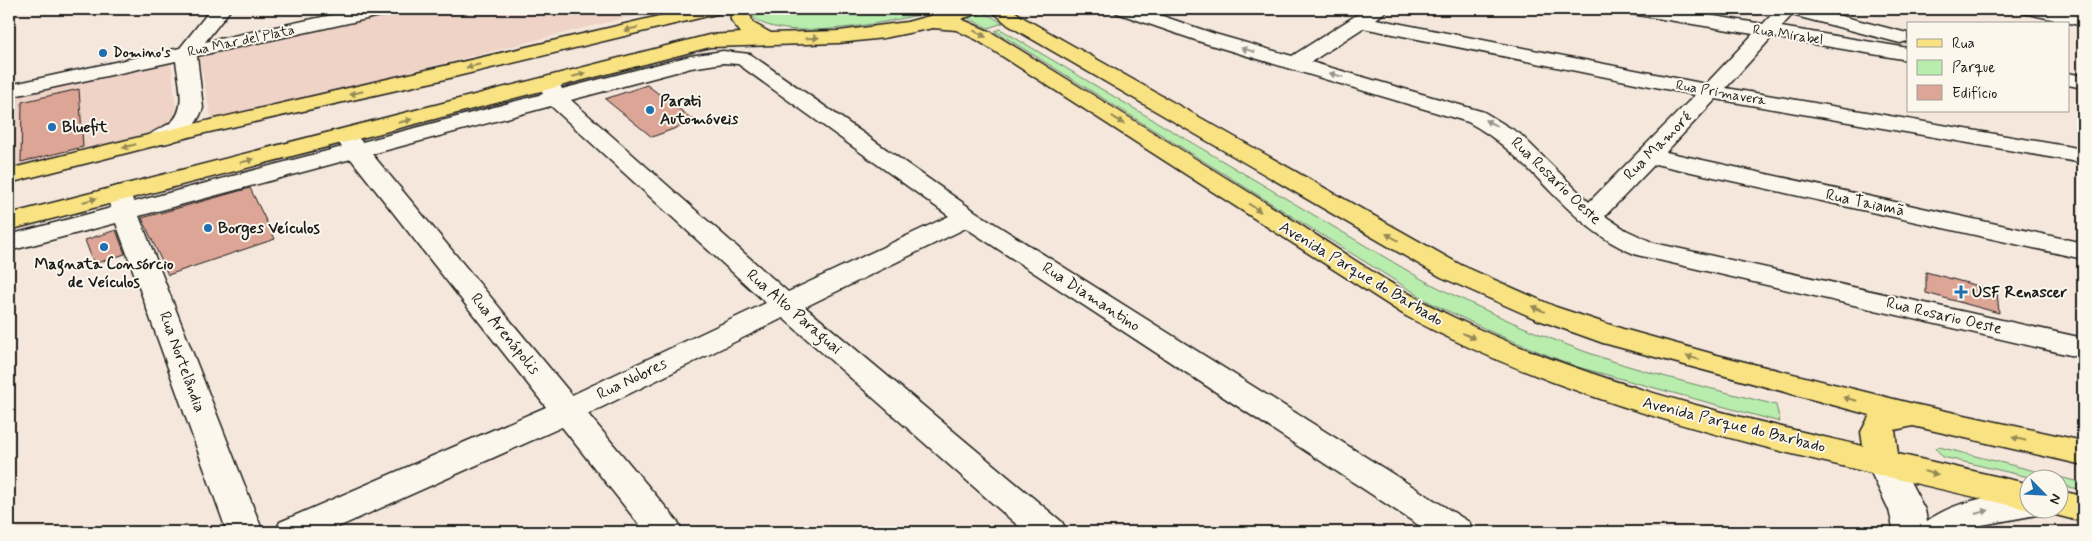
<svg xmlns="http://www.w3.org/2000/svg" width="2092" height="541" viewBox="0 0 2092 541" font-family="Mynerve,sans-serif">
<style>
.built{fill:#eed3c6}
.green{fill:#b8edae;stroke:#6a8465}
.building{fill:#dda596;stroke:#1c1c1c}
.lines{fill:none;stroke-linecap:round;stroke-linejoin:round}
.minor-casing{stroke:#1c1c1c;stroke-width:3}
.major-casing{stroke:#1c1c1c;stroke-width:3}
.minor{fill:#fbf7ec;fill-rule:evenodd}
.major{fill:#f8e281;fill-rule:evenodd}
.oneway{fill:#958954}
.oneway2{fill:#97948e}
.poi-dot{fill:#1f6fb2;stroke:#fbf7ec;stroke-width:2}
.labels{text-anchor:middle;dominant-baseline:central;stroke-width:4;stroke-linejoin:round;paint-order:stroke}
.far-street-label{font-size:14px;fill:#1c1c1c;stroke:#fbf7ec}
.far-poi-label{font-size:14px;font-weight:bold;fill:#1c1c1c;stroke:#fbf7ec;text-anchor:start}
.poi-label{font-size:16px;font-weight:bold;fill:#1c1c1c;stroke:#fbf7ec;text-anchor:start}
.street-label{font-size:16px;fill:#1c1c1c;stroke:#fbf7ec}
</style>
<rect width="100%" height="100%" fill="#f5e7db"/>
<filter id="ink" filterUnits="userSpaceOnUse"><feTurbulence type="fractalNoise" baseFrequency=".02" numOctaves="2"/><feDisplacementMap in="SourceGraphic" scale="10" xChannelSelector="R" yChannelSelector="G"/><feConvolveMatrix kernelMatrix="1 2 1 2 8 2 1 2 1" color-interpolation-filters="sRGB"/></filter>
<g filter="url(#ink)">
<g class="built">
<path d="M404 9H660L212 122 198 53Z"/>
<path d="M171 59 178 129 9 171V95Z"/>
</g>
<g class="green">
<path d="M751 9H940C905 20 771 48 750 13Z"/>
<path d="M983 12 1003 23 988 28 966 17Z"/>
<path d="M1000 29 1425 281C1483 310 1542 337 1603 358 1660 377 1718 390 1776 405L1780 422 1574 366 1496 334 1431 303 995 31Z"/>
<path d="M1939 447 2083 483V490L2060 485V478H2033L1943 457 1936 449Z"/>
</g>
<g class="building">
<path d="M647 85 695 121 652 137 605 99Z"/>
<path d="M79 89 83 147 21 162 22 102Z"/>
<path d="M250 188 275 239 168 275 142 218Z"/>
<path d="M116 230 125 254 94 264 85 240Z"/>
<path d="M1926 272 1997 291 1999 313 1926 293Z"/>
</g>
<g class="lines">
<defs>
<g id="minor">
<path d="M211 9H231L205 42 360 9H395L392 13 385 15 197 56 203 108C196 129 174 149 151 143L147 138C153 130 162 129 170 123 188 110 178 80 176 61L9 97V85L180 48Z"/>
<path d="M1114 9H1142L1215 34 1292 56 1366 9H1384L1386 11 1376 19 1706 84 1753 34 1638 15 1631 13 1629 9H1671L1763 24 1777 9H1814L1907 33V41L1900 43 1792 15 1781 27 1908 48V60L1772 37 1726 88 2083 149V163L1716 99 1666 152 2083 243V259L1655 164 1605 216 1626 230 1654 243 2083 338V358L1637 255C1565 227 1534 157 1468 122L1201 42 1117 13ZM1363 28 1695 95 1589 202 1520 134 1484 112 1311 62Z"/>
<path d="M2021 9H2057L2083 14V26L2024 13Z"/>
<path d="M723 51 750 54 976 212 1469 522 1474 532H1429L966 228 805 307 1062 522 1067 532H1025L783 318 588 414 678 522 683 532H645L562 427 327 532H275L280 522 546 407 351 159 139 216 263 532H227L116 223 9 251V235L111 208 105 194 109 189 118 186 127 189 134 202 342 147 334 137 338 132C350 129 354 132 362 142L543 94 539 86 542 81 550 80 558 81 562 89 690 56ZM723 63 738 64 949 216 788 292 571 100 691 68ZM551 106 766 303 572 395 372 154Z"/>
<path d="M2068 73 2083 76V88L2068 85Z"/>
<path d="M1883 450 1895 453 1925 510 1927 521C1957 500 1994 495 2030 492V508H2046L2042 514 1982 525 1966 532H1894L1889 510 1866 462 1871 453Z"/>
</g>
<g id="major">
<path d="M689 9H722L719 13 712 15 437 81 205 133 9 183V169C235 112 462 63 689 9Z"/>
<path d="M730 9H748L753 23 771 33 839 31 907 22 955 9H981L979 13 961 19 991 32C1088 92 1185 152 1282 213 1338 249 1393 288 1453 317 1582 380 1723 414 1863 446L1861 432 1870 415 1603 343 1536 319 1441 277 1008 25 990 9H1012L1022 17 1461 265 1556 307 1623 329 1717 355 1914 404 2083 441V465L1913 426 1895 430 1898 454 2030 484V508H2035L2030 510C1819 459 1599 420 1406 316L977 40 956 30 933 28 884 38 839 43 710 47 9 230V214L709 35 741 33 731 20Z"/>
<path d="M2060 491 2083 496V522L2048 513 2045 508H2060Z"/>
</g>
</defs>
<use href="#minor" class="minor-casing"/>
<use href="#major" class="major-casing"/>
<use href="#minor" class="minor"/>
<use href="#major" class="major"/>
</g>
<defs><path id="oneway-solid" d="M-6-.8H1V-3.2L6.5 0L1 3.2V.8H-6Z" transform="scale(1.25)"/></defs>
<g class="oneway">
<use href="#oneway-solid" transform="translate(631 29) rotate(167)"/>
<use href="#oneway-solid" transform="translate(980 34) rotate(28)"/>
<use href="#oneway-solid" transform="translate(812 38) rotate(-3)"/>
<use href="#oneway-solid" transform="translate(473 66) rotate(166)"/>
<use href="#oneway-solid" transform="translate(579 75) rotate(-15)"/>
<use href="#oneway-solid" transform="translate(356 93) rotate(167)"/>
<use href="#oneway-solid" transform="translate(1118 120) rotate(33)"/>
<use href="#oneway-solid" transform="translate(405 121) rotate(-15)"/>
<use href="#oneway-solid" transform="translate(129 146) rotate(166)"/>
<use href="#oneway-solid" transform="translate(247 161) rotate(-14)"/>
<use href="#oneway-solid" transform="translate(90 200) rotate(-15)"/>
<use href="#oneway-solid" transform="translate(1255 208) rotate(33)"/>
<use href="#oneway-solid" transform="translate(1392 237) rotate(-150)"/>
<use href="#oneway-solid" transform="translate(1538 309) rotate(-157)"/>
<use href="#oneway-solid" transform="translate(1469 336) rotate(24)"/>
<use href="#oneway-solid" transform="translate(1693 358) rotate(-164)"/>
<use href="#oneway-solid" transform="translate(1850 399) rotate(-166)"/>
<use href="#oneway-solid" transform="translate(2019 439) rotate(-167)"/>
<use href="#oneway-solid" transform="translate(1931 473) rotate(13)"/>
</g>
<g class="oneway2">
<use href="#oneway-solid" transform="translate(1248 50) rotate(-164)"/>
<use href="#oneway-solid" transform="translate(1336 75) rotate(-164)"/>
<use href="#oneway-solid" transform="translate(1491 123) rotate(-155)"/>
<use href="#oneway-solid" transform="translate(1982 512) rotate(-15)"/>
</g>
</g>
<g class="poi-dot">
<circle cx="103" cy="53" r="5"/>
<circle cx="650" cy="110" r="5"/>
<circle cx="52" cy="127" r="5"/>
<circle cx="208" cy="228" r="5"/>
<circle cx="104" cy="247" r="5"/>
<path d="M1958.5 284.5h5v5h5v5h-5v5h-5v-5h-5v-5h5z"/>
</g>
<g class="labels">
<g class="far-street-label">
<text transform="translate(1788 35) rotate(9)">Rua Mirabel</text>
<text transform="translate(241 41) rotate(-12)">Rua Mar del Plata</text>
<text transform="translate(1721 93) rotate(10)">Rua Primavera</text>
</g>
<g class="far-poi-label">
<text x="113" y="53">Domino's</text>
</g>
<g class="poi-label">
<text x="660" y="101">Parati<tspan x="660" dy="18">Automóveis</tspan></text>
<text x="62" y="127">Bluefit</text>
<text x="218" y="228">Borges Veículos</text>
<text x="104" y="264" text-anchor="middle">Magnata Consórcio<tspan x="104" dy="18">de Veículos</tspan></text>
<text x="1972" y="292">USF Renascer</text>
</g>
<g class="street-label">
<text transform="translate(1658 146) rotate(-45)">Rua Mamoré</text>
<text transform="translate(1556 181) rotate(44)">Rua Rosario Oeste</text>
<text transform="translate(1865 203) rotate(12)">Rua Taiamã</text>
<text transform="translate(1361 274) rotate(31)">Avenida Parque do Barbado</text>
<text transform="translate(1091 297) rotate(33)">Rua Diamantino</text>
<text transform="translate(794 312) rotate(41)">Rua Alto Paraguai</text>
<text transform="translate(1944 316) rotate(13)">Rua Rosario Oeste</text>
<text transform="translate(505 334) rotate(51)">Rua Arenápolis</text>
<text transform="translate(182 362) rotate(70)">Rua Nortelândia</text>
<text transform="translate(632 379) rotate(-26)">Rua Nobres</text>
<text transform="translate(1734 425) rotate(14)">Avenida Parque do Barbado</text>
</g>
</g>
<rect width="2092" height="541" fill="none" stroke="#fbf7ec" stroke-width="30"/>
<rect x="15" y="15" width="2062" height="511" fill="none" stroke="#1c1c1c" stroke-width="2" filter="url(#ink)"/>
<rect x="1907" y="22" width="162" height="90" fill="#fbf7ec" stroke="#a29f99"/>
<rect x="1917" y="39" width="25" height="8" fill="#f8e281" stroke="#a29f99"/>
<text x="1952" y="48" font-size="15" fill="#1c1c1c">Rua</text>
<rect x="1917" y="60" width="25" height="15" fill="#b8edae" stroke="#a29f99"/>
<text x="1952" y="72" font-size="15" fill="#1c1c1c">Parque</text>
<rect x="1917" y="85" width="25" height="15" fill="#dda596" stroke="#a29f99"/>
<text x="1952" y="98" font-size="15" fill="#1c1c1c">Edifício</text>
<g transform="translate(2044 494) rotate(114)"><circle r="24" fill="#fbf7ec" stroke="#a29f99"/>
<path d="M0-4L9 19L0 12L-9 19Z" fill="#1f6fb2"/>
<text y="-8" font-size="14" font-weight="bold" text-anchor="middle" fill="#1c1c1c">N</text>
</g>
</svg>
